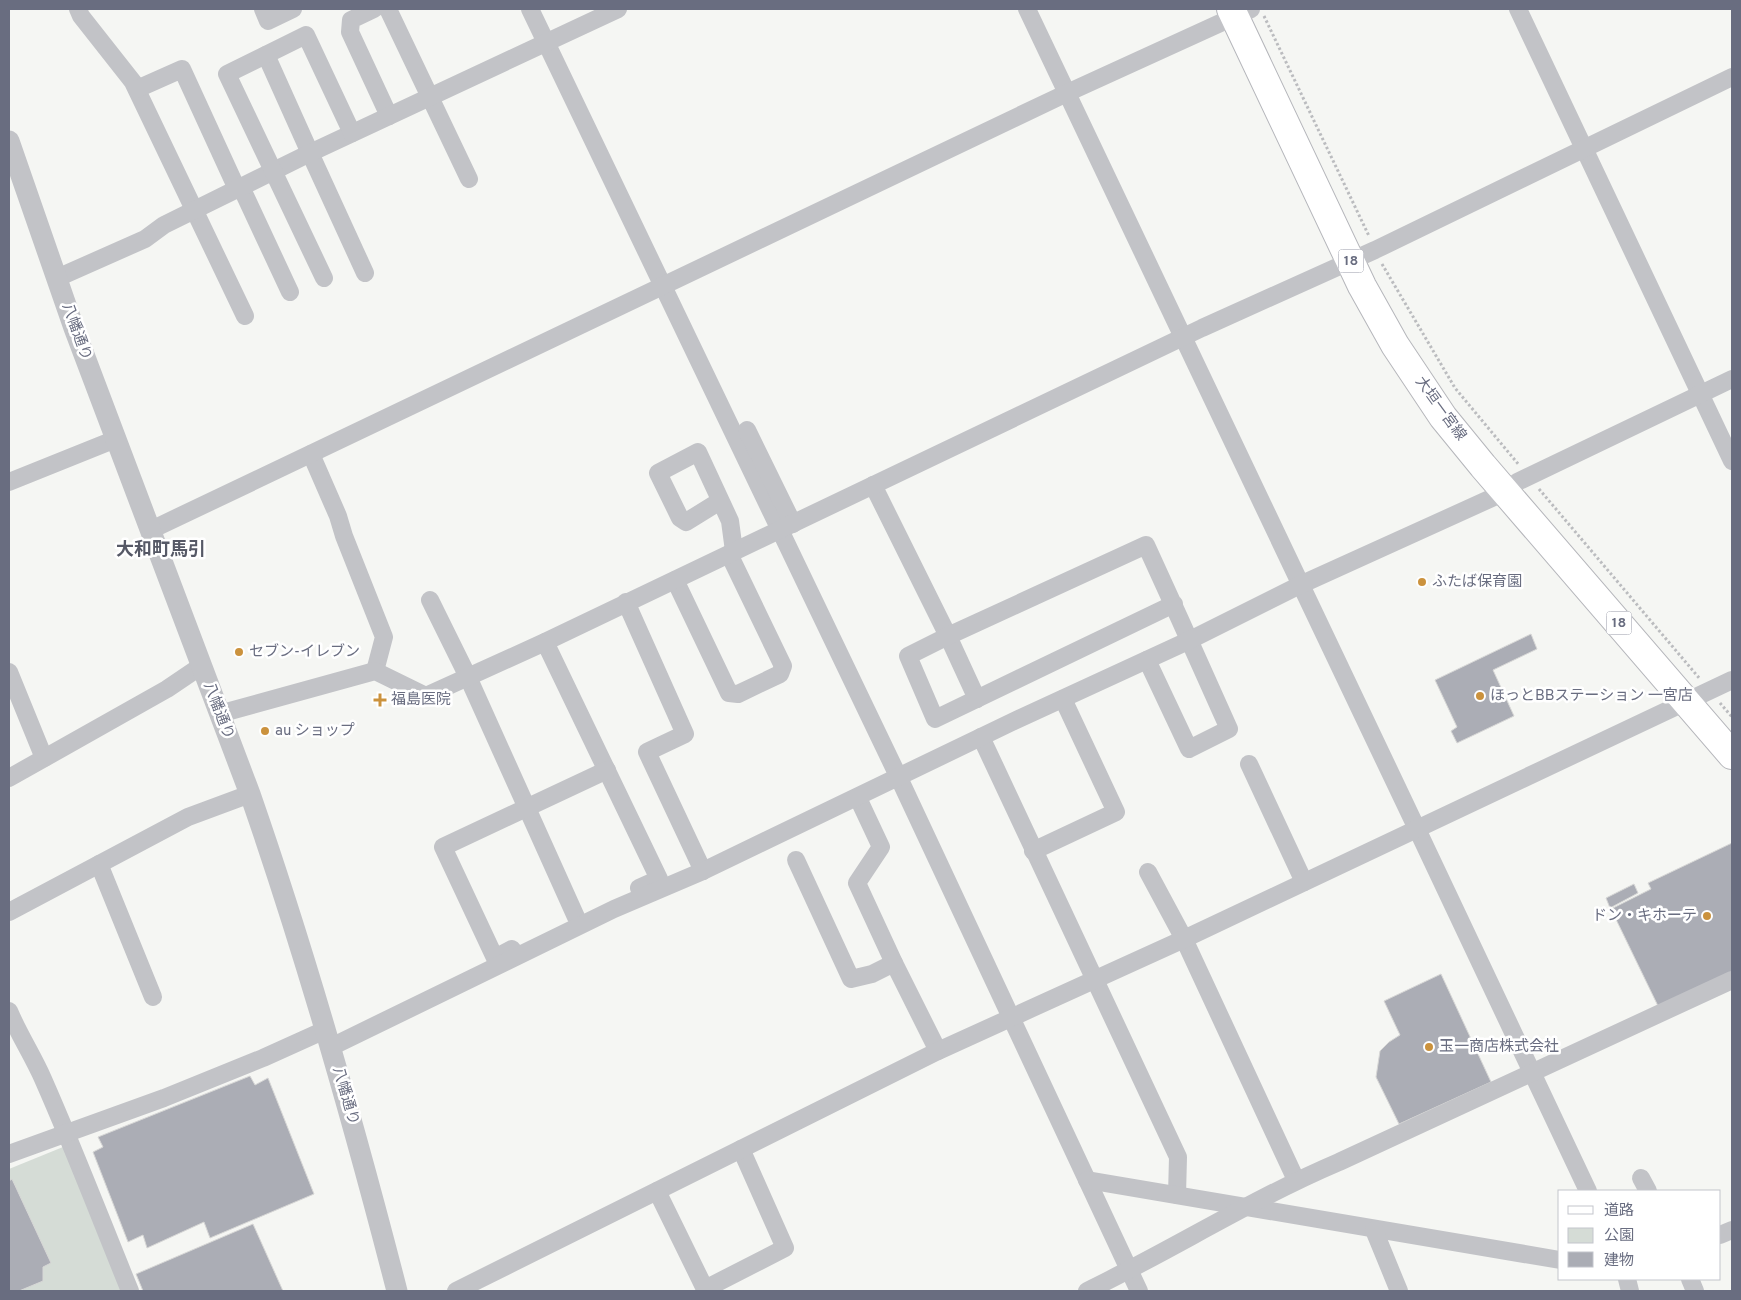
<svg xmlns="http://www.w3.org/2000/svg" width="1741" height="1300" viewBox="0 0 1741 1300" font-family="Overpass,'Noto Sans JP',sans-serif">
<style>
.green{fill:#d5dcd6}
.building{fill:#abadb5;stroke:#d7d7d6}
.lines{fill:none;stroke-linecap:round;stroke-linejoin:round}
.primary-casing{stroke:#b5b6bb;stroke-width:30}
.path{stroke:#bbbcbf;stroke-width:3;stroke-dasharray:2.5 2.5;stroke-linecap:butt}
.minor{stroke:#c2c3c7;stroke-width:18}
.tertiary{stroke:#c2c3c7;stroke-width:21}
.primary{stroke:#fff;stroke-width:28}
.poi-dot{fill:#cb923d;stroke:#fff;stroke-width:2}
.labels{text-anchor:middle;dominant-baseline:central;stroke-width:5;stroke-linejoin:round;paint-order:stroke}
.shield{fill:#fff;stroke:#9699a6;stroke-width:1}
.shield-label{font-size:14px;font-weight:bold;fill:#696d80}
.street-label{font-size:15px;fill:#696d80;stroke:#fff}
.poi-label{font-size:15px;fill:#696d80;stroke:#fff;text-anchor:start}
.quarter-label{font-size:18px;font-weight:bold;fill:#565966;stroke:#fff}
</style>
<rect width="100%" height="100%" fill="#f5f6f3"/>
<path class="green" d="M63 1147 123 1291H9V1169Z"/>
<g class="building">
<path d="M1531 634 1537 649 1493 670 1514 716 1457 743 1451 731 1457 727 1435 680Z"/>
<path d="M1732 843V973L1659 1008 1611 909 1651 889 1648 883Z"/>
<path d="M1634 884 1638 893 1610 908 1606 898Z"/>
<path d="M1441 974 1491 1082 1399 1124 1376 1077 1380 1051 1389 1042 1400 1035 1384 1001Z"/>
<path d="M250 1076 255 1085 268 1078 314 1194 210 1238 204 1222 147 1248 143 1235 128 1242 93 1152 103 1147 98 1137Z"/>
<path d="M12 1179 51 1263 43 1267V1281L19 1291H9V1181Z"/>
<path d="M253 1224 283 1291H143L136 1274Z"/>
</g>
<g class="lines">
<defs>
<path id="primary" d="M1231 9 1362 286 1395 345 1443 417 1483 466 1732 755"/>
</defs>
<use href="#primary" class="primary-casing"/>
<g class="path">
<path d="M1264 16 1369 236"/>
<path d="M1382 264 1455 388 1519 465"/>
<path d="M1539 489 1700 679"/>
<path d="M1720 703 1732 717"/>
</g>
<g class="minor">
<path d="M78 9 81 16 133 82 245 316"/>
<path d="M263 9 268 21 293 9"/>
<path d="M374 9 351 20 350 32 389 116"/>
<path d="M388 9 469 179"/>
<path d="M530 9 899 778 1139 1291"/>
<path d="M1027 9 1417 829 1588 1191"/>
<path d="M1518 9 1732 461"/>
<path d="M266 55 310 153 365 273"/>
<path d="M137 89 182 69 237 189"/>
<path d="M241 187 290 292"/>
<path d="M57 278 145 239 164 225 310 153 618 9"/>
<path d="M324 278 227 74 306 35 352 133"/>
<path d="M747 430 793 524"/>
<path d="M311 454 338 516 344 536 384 637 375 671"/>
<path d="M9 482 116 439"/>
<path d="M1517 482 1732 379"/>
<path d="M873 485 948 636 977 699"/>
<path d="M720 501 686 522 680 518 658 473 698 452 730 521 734 551"/>
<path d="M151 530 1067 93 1251 9"/>
<path d="M675 580 729 693 738 694 780 674 783 666 729 554"/>
<path d="M430 600 468 677 576 917"/>
<path d="M626 602 685 734 647 752 703 871"/>
<path d="M545 642 659 879 639 888"/>
<path d="M1147 660 1189 749 1229 729C1202 668 1174 606 1146 545L948 636 908 656 935 719 1174 604"/>
<path d="M9 672 44 758"/>
<path d="M219 714 375 671 426 696 545 642 1202 328 1375 250 1732 77"/>
<path d="M981 737 1178 1157 1177 1195"/>
<path d="M1249 764 1304 882"/>
<path d="M9 778 167 689 201 666"/>
<path d="M858 798 881 847 857 883 894 963 938 1051"/>
<path d="M1033 851 1116 812 1063 699"/>
<path d="M796 860 851 979 872 974 894 963"/>
<path d="M99 864 153 997"/>
<path d="M1148 872 1184 939 1296 1180"/>
<path d="M9 912 188 817 250 794"/>
<path d="M512 949 495 958 443 847 607 770"/>
<path d="M9 1011C19 1035 33 1056 43 1079 74 1149 101 1220 130 1291"/>
<path d="M331 1047 614 909 703 871 1012 722 1190 640 1300 585 1505 492"/>
<path d="M9 1154 164 1098 263 1058 325 1030"/>
<path d="M1641 1178 1648 1191"/>
<path d="M1087 1180 1560 1260"/>
<path d="M657 1191 705 1289 785 1248 741 1149"/>
<path d="M1374 1230 1399 1291"/>
<path d="M1720 1235 1732 1230"/>
<path d="M1627 1279 1630 1291"/>
<path d="M1690 1279 1695 1291"/>
<path d="M456 1291 938 1051 1184 939 1732 680"/>
<path d="M1087 1291C1172 1250 1252 1199 1339 1162L1732 980"/>
</g>
<path class="tertiary" d="M9 141 74 328 250 794C307 958 354 1124 397 1291"/>
<use href="#primary" class="primary"/>
</g>
<g class="poi-dot">
<circle cx="1422" cy="582" r="5"/>
<circle cx="239" cy="652" r="5"/>
<circle cx="1480" cy="696" r="5"/>
<path d="M377.5 692.5h5v5h5v5h-5v5h-5v-5h-5v-5h5z"/>
<circle cx="265" cy="731" r="5"/>
<circle cx="1707" cy="916" r="5"/>
<circle cx="1429" cy="1047" r="5"/>
</g>
<g class="labels">
<g class="shield">
<rect x="1338.5" y="249.5" width="25" height="23" rx="4"/>
<rect x="1606.5" y="611.5" width="25" height="23" rx="4"/>
</g>
<g class="shield-label">
<text x="1351" y="261">18</text>
<text x="1619" y="623">18</text>
</g>
<g class="street-label">
<text transform="translate(76 332) rotate(70)">八幡通り</text>
<text transform="translate(1440 409) rotate(54)">大垣一宮線</text>
<text transform="translate(218 711) rotate(69)">八幡通り</text>
<text transform="translate(345 1096) rotate(74)">八幡通り</text>
</g>
<g class="poi-label">
<text x="1432" y="582">ふたば保育園</text>
<text x="249" y="652">セブン-イレブン</text>
<text x="1490" y="696">ほっとBBステーション 一宮店</text>
<text x="391" y="700">福島医院</text>
<text x="275" y="731">au ショップ</text>
<text x="1697" y="916" text-anchor="end">ドン・キホーテ</text>
<text x="1439" y="1047">玉一商店株式会社</text>
</g>
<g class="quarter-label">
<text x="161" y="550">大和町馬引</text>
</g>
</g>
<rect width="1741" height="1300" fill="none" stroke="#696d80" stroke-width="20"/>
<rect x="1558" y="1190" width="162" height="90" fill="#ffffff" stroke="#c3c5cc"/>
<rect x="1568" y="1206" width="25" height="8" fill="#ffffff" stroke="#c3c5cc"/>
<text x="1604" y="1215" font-size="15" fill="#696d80">道路</text>
<rect x="1568" y="1228" width="25" height="15" fill="#d5dcd6" stroke="#c3c5cc"/>
<text x="1604" y="1240" font-size="15" fill="#696d80">公園</text>
<rect x="1568" y="1252" width="25" height="15" fill="#abadb5" stroke="#c3c5cc"/>
<text x="1604" y="1265" font-size="15" fill="#696d80">建物</text>
</svg>
